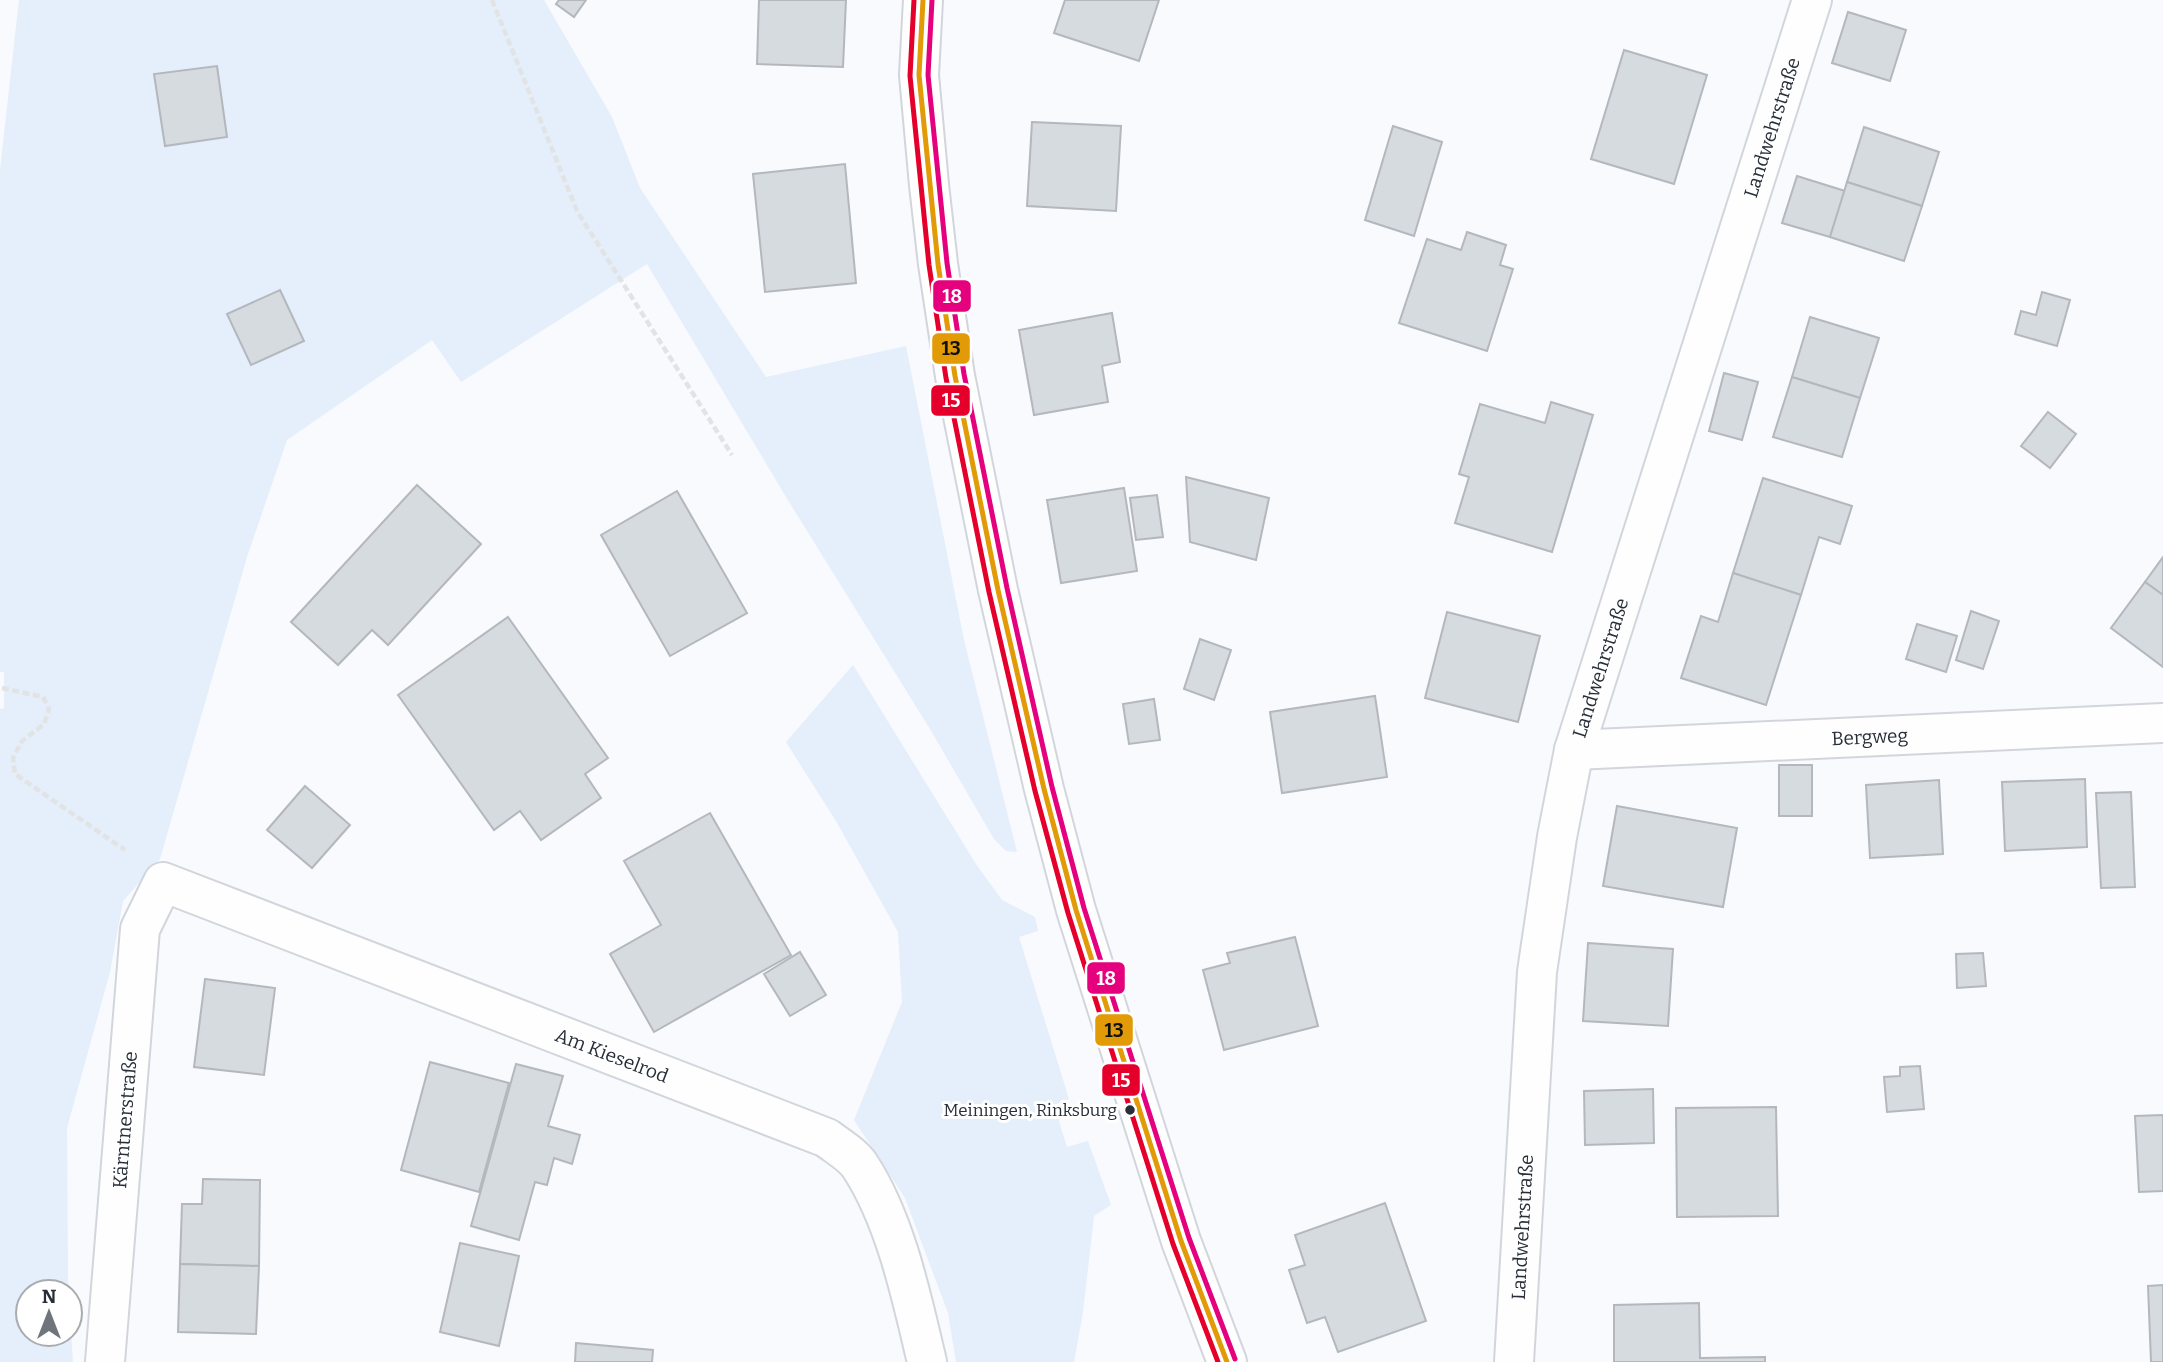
<svg xmlns="http://www.w3.org/2000/svg" width="2163" height="1362" viewBox="0 0 2163 1362" font-family="Bitter,serif">
<style>
.green{fill:#e5eefb}
.building{fill:#d6dbe0;stroke:#b4b8be;stroke-width:2}
.lines{fill:none;stroke-linecap:round;stroke-linejoin:round}
.street-casing{stroke:#d2d6dc;stroke-width:42}
.path{stroke:#e2e3e4;stroke-width:4.5;stroke-dasharray:7 3.5;stroke-linecap:butt}
.street{stroke:#fefeff;stroke-width:38}
.bus-1-casing{stroke:#fff;stroke-width:10}
.bus-2-casing{stroke:#fff;stroke-width:10}
.bus-3-casing{stroke:#fff;stroke-width:10}
.bus-1{stroke:#e29a06;stroke-width:5}
.bus-2{stroke:#e4002b;stroke-width:5}
.bus-3{stroke:#e5007d;stroke-width:5}
.bus-dot{fill:#272e37;stroke:#fff;stroke-width:2.5}
.labels{text-anchor:middle;dominant-baseline:central;stroke-width:6;stroke-linejoin:round;paint-order:stroke}
.bus-label{font-size:17px;fill:#272e37;stroke:#fff;text-anchor:end}
.street-label{font-size:19px;fill:#272e37;stroke:#fff}
.line-badge{stroke:#fff;stroke-width:2.5}
.badge-label{font-size:19px;text-anchor:middle;font-weight:bold;fill:#fff}
.pale-badge-label{font-size:19px;text-anchor:middle;font-weight:bold;fill:#111}
</style>
<rect width="100%" height="100%" fill="#f8fafd"/>
<g class="green">
<path d="M19 0H544L612 117 640 188 766 377 906 346 964 640 1017 852 1006 851 994 839 930 729 786 497 647 264 461 382 432 340 287 440 247 557 160 859 123 901 110 972 67 1128 68 1292H28V1334H70V1318L73 1362H0V709L4 708V672H0V170Z"/>
<path d="M853 665 976 864 1002 900 1035 917 1038 931 1019 937 1069 1099 1054 1105 1067 1147 1088 1141 1111 1205 1094 1216 1083 1312 1074 1362H956L948 1313 905 1198 854 1120 902 1002 898 932 836 821 786 742Z"/>
</g>
<g class="building">
<path d="M559 0H586L574 17 556 4Z"/>
<path d="M759 0H846L843 67 757 64Z"/>
<path d="M1065 0H1159L1139 61 1054 33Z"/>
<path d="M1848 12 1906 30 1890 81 1832 63Z"/>
<path d="M1624 50 1707 75 1674 184 1591 159Z"/>
<path d="M217 66 227 137 165 146 154 74Z"/>
<path d="M1032 122 1121 126 1116 211 1027 206Z"/>
<path d="M1393 126 1442 142 1414 236 1365 220Z"/>
<path d="M1864 127 1939 152 1922 206 1847 182Z"/>
<path d="M845 164 856 283 765 292 753 174Z"/>
<path d="M1797 176 1845 191 1830 237 1782 223Z"/>
<path d="M1847 182 1922 206 1904 261 1830 237Z"/>
<path d="M1467 232 1506 245 1500 265 1513 269 1487 351 1399 323 1427 239 1461 250Z"/>
<path d="M280 290 304 341 251 365 227 314Z"/>
<path d="M2042 292 2070 300 2057 346 2015 334 2021 311 2036 315Z"/>
<path d="M1112 313 1120 362 1102 366 1108 402 1034 415 1019 330Z"/>
<path d="M1810 317 1879 338 1860 398 1792 377Z"/>
<path d="M1724 373 1758 382 1742 440 1709 431Z"/>
<path d="M1792 377 1860 398 1842 457 1773 437Z"/>
<path d="M1551 402 1593 415 1552 552 1455 523 1469 477 1459 474 1480 404 1545 423Z"/>
<path d="M2048 412 2076 434 2050 468 2021 446Z"/>
<path d="M1186 477 1269 498 1256 560 1190 542Z"/>
<path d="M1763 478 1852 506 1840 544 1819 537 1801 595 1733 573Z"/>
<path d="M417 485 481 544 388 645 372 630 338 665 291 622Z"/>
<path d="M1124 488 1137 571 1061 583 1047 500Z"/>
<path d="M677 491 747 613 670 656 601 535Z"/>
<path d="M1157 495 1163 537 1136 540 1130 498Z"/>
<path d="M2163 557V595L2145 582Z"/>
<path d="M1733 573 1801 595 1766 705 1681 678 1701 616 1718 622Z"/>
<path d="M2145 582 2163 595V667L2111 628Z"/>
<path d="M1971 611 1999 621 1983 669 1956 660Z"/>
<path d="M1447 612 1540 636 1518 722 1425 698Z"/>
<path d="M508 617 608 758 585 774 601 798 541 840 520 811 494 830 398 695Z"/>
<path d="M1917 624 1957 636 1946 672 1906 659Z"/>
<path d="M1200 639 1231 650 1214 700 1184 689Z"/>
<path d="M1375 696 1387 777 1282 793 1270 712Z"/>
<path d="M1154 699 1160 740 1129 744 1123 704Z"/>
<rect x="1779" y="765" width="33" height="51"/>
<path d="M2085 779 2087 847 2005 851 2002 782Z"/>
<path d="M1939 780 1943 854 1870 858 1866 785Z"/>
<path d="M305 786 350 825 312 868 267 830Z"/>
<path d="M2131 792 2135 887 2101 888 2096 793Z"/>
<path d="M1617 806 1737 828 1723 907 1603 886Z"/>
<path d="M710 813 791 955 654 1032 610 954 661 925 624 861Z"/>
<path d="M1295 937 1318 1026 1224 1050 1203 970 1230 963 1227 953Z"/>
<path d="M1588 943 1673 949 1668 1026 1583 1021Z"/>
<path d="M800 952 826 995 790 1016 764 974Z"/>
<path d="M1983 953 1986 986 1957 988 1956 954Z"/>
<path d="M205 979 275 988 264 1075 194 1067Z"/>
<path d="M430 1062 509 1083 479 1192 401 1170Z"/>
<path d="M516 1064 563 1076 548 1126 580 1135 572 1164 554 1158 547 1185 535 1182 519 1240 471 1226Z"/>
<path d="M1920 1066 1924 1109 1887 1112 1884 1077 1900 1076V1067Z"/>
<path d="M1653 1089 1654 1143 1585 1145 1584 1091Z"/>
<path d="M1776 1107 1778 1216 1677 1217 1676 1108Z"/>
<path d="M2163 1115V1191L2139 1192 2135 1116Z"/>
<path d="M203 1179 260 1180 259 1266 180 1264 182 1204H202Z"/>
<path d="M1385 1203 1426 1321 1338 1352 1325 1317 1307 1323 1289 1270 1305 1265 1295 1235Z"/>
<path d="M460 1243 519 1256 499 1346 440 1332Z"/>
<path d="M180 1264 259 1266 256 1334 178 1332Z"/>
<path d="M2163 1285V1362H2151L2148 1286Z"/>
<path d="M1699 1303 1700 1358 1765 1357V1362H1614V1305Z"/>
<path d="M576 1343 653 1350 652 1362H575Z"/>
</g>
<g class="lines">
<defs>
<g id="street">
<path d="M923 0 919 75 929 185 938 264 955 376 998 590 1044 789 1076 910 1181 1241 1227 1362"/>
<path id="s1" d="M1574 750 2163 723"/>
<path id="s2" d="M105 1362 140 929 163 882 827 1138C837 1146 853 1155 860 1166 896 1221 912 1299 927 1362"/>
<path id="s3" d="M1514 1362 1537 972 1557 837 1574 750 1812 0"/>
</g>
</defs>
<use href="#street" class="street-casing"/>
<g class="path">
<path d="M492 0 577 211 732 455"/>
<path d="M2 688 43 697 49 709 44 724 22 741 13 758 15 774 125 850"/>
</g>
<use href="#street" class="street"/>
<defs>
<path id="bus-1" d="M923 0 919 75 938 264 955 376 998 590 1044 789 1076 910 1181 1241 1227 1362"/>
<path id="bus-2" d="M914 0 910 76 929 265 946 378 989 592 1035 791 1068 913 1173 1244 1218 1362"/>
<path id="bus-3" d="M932 0 928 75 947 263 964 374 1007 588 1052 787 1084 908 1189 1238 1235 1359"/>
</defs>
<use href="#bus-1" class="bus-1-casing"/>
<use href="#bus-2" class="bus-2-casing"/>
<use href="#bus-3" class="bus-3-casing"/>
<use href="#bus-1" class="bus-1"/>
<use href="#bus-2" class="bus-2"/>
<use href="#bus-3" class="bus-3"/>
</g>
<circle class="bus-dot" cx="1130" cy="1110" r="6"/>
<g class="labels">
<g class="bus-label">
<text x="1117" y="1110">Meiningen, Rinksburg</text>
</g>
<g class="street-label">
<text stroke="none"><textPath href="#s3" startOffset="1269">Landwehrstraße</textPath></text>
<text stroke="none"><textPath href="#s3" startOffset="702">Landwehrstraße</textPath></text>
<text stroke="none"><textPath href="#s1" startOffset="296">Bergweg</textPath></text>
<text stroke="none"><textPath href="#s2" startOffset="968">Am Kieselrod</textPath></text>
<text stroke="none"><textPath href="#s2" startOffset="243">Kärntnerstraße</textPath></text>
<text stroke="none"><textPath href="#s3" startOffset="135">Landwehrstraße</textPath></text>
</g>
</g>
<g class="line-badge">
<rect x="932" y="279" width="40" height="34" rx="7" fill="#e5007d"/>
<rect x="931" y="332" width="40" height="33" rx="7" fill="#e29a06"/>
<rect x="930" y="384" width="41" height="33" rx="7" fill="#e4002b"/>
<rect x="1086" y="961" width="40" height="34" rx="7" fill="#e5007d"/>
<rect x="1094" y="1013" width="40" height="34" rx="7" fill="#e29a06"/>
<rect x="1101" y="1063" width="40" height="34" rx="7" fill="#e4002b"/>
</g>
<g class="badge-label">
<text x="952" y="303">18</text>
<text x="951" y="407">15</text>
<text x="1106" y="985">18</text>
<text x="1121" y="1087">15</text>
</g>
<g class="pale-badge-label">
<text x="951" y="355">13</text>
<text x="1114" y="1037">13</text>
</g>
<g transform="translate(49 1313)"><circle r="33" fill="#ffffff" stroke="#a9abaf" stroke-width="2"/>
<path d="M0-5L12 26L0 18L-12 26Z" fill="#70757c"/>
<text y="-10" font-size="19" font-weight="bold" text-anchor="middle" fill="#272e37">N</text>
</g>
</svg>
